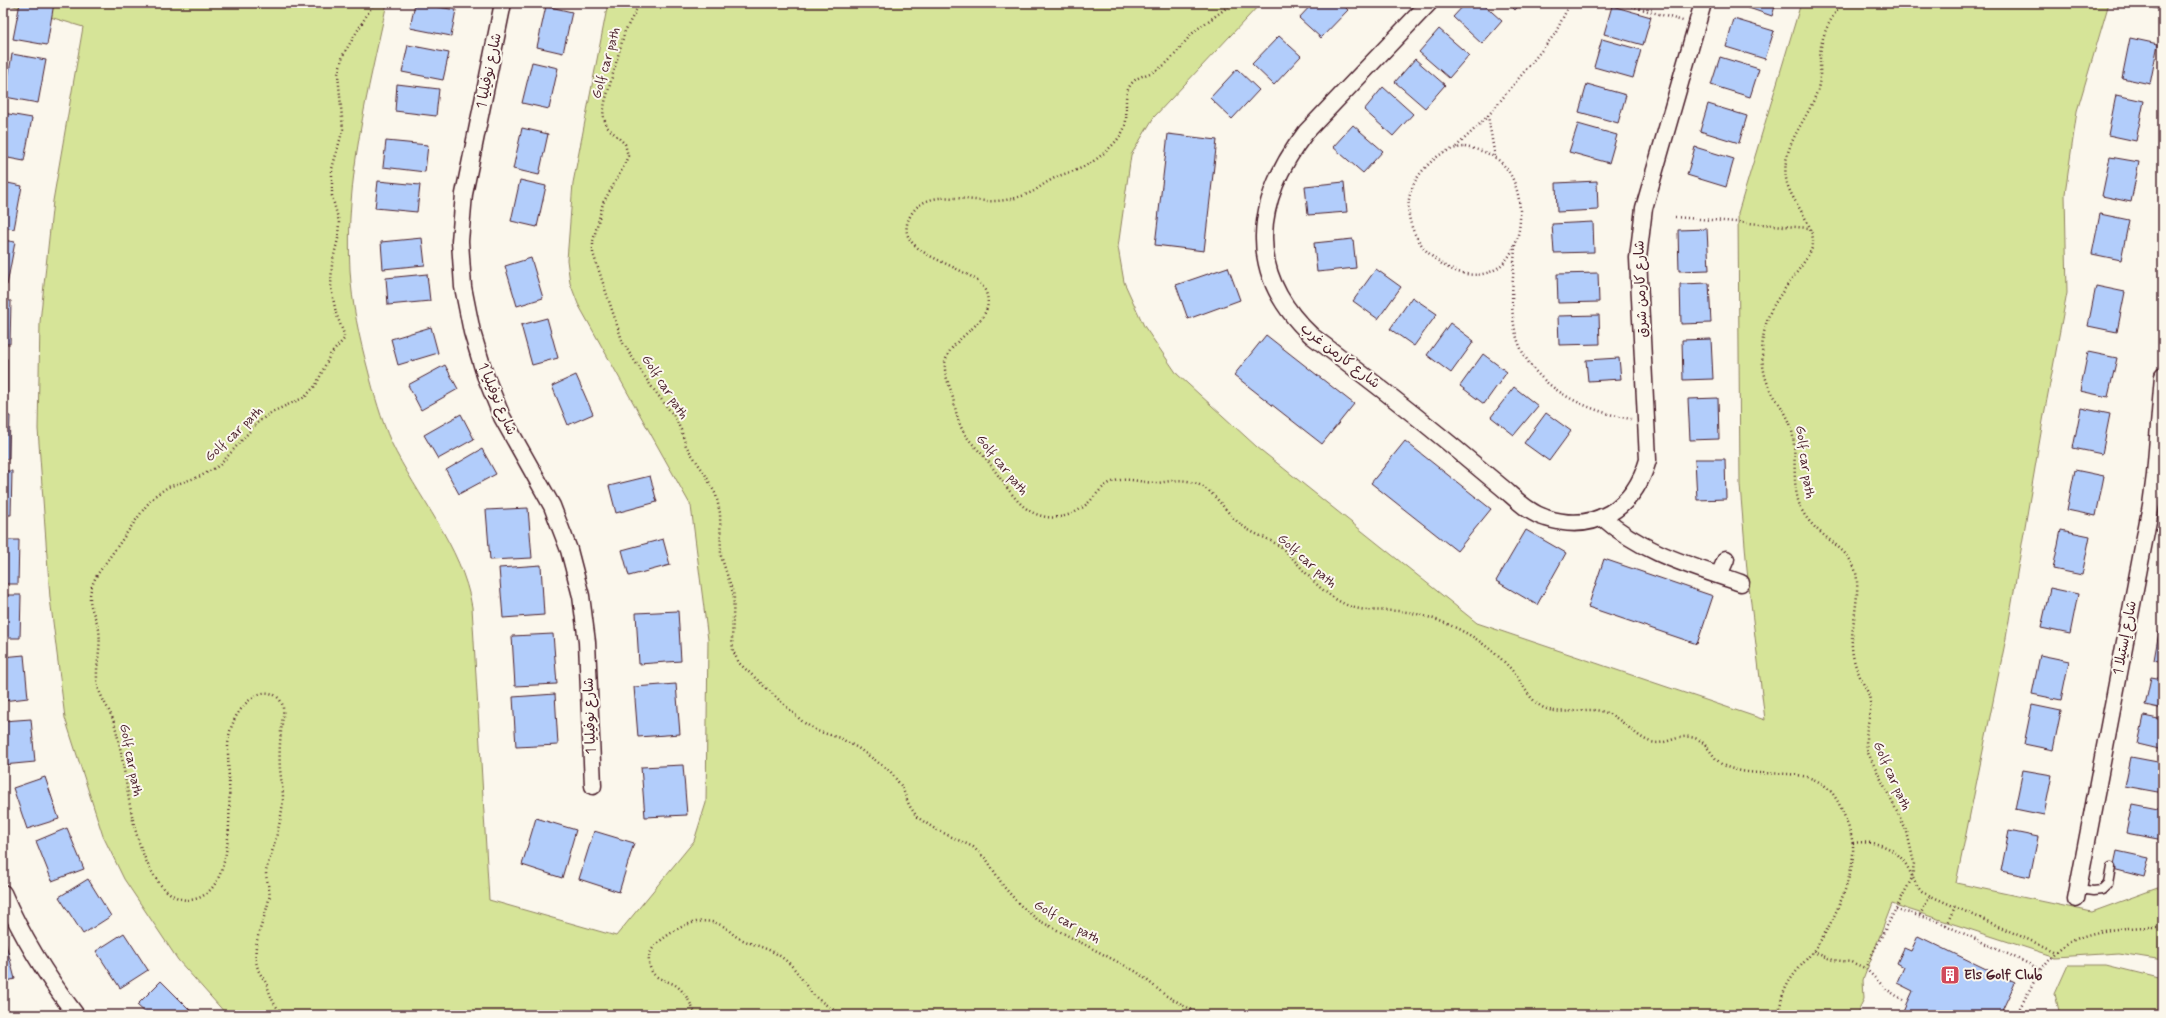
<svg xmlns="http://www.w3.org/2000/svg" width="2166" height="1018" viewBox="0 0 2166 1018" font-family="Mynerve,'Playpen Sans Arabic',sans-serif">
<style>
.green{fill:#d6e498;stroke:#908262}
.building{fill:#b2cdfb;stroke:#4a1f2b}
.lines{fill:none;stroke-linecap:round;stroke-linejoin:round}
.service-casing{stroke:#4a1f2b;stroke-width:11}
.minor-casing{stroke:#4a1f2b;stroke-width:19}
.path{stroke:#4a1f2b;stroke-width:2.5;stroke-dasharray:1 3;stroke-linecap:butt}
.service{stroke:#fbf7ec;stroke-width:8}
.minor{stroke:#fbf7ec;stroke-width:16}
.labels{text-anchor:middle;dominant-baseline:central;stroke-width:4;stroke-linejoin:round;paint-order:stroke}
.street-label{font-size:14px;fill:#4a1f2b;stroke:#fbf7ec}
.poi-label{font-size:14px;font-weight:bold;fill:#4a1f2b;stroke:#fbf7ec;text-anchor:start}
</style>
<rect width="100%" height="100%" fill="#fbf7ec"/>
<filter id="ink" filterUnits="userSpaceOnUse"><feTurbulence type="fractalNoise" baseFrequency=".025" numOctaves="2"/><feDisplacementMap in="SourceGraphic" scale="8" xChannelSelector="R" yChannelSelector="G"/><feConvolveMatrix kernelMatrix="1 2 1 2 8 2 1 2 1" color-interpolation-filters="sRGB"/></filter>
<g filter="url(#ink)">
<g class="green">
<path d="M4 3H387C368 91 345 179 350 270 352 304 359 337 368 370 374 394 381 419 391 442 417 497 462 546 472 607L489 900 616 936 694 841 706 803 708 640 691 506 578 304 570 283 567 260 573 183 608 3H1261L1154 117 1131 155 1118 247 1124 282 1144 326 1177 374 1257 447 1477 623 1765 720 1747 570 1740 485 1738 213 1801 3H2109L2077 111 2065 194 2067 293 2044 415 2006 638 1956 883 2092 912 2163 886V960L2119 953 2055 957 1892 904 1863 980 1864 999 1856 1015H227L178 960 124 879 103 836 65 718 50 598 38 429 40 322 53 201 83 27Z"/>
<path d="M2068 965H2106L2163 979V1015H2060L2055 994Z"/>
</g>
<g class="building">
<path d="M20 3H54L47 45 13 39Z"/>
<path d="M415 3 456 10 451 36 410 28Z"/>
<path d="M1313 3H1341L1348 10 1321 38 1299 18Z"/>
<path d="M1466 3H1482L1502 21 1482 44 1453 17Z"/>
<path d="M1508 3H1521L1515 10Z"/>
<path d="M1734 3H1776L1772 16Z"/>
<path d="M2142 3H2163V10L2141 5Z"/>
<path d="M546 6 572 12 563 53 537 47Z"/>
<path d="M1612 6 1651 17 1643 45 1604 34Z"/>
<path d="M1734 19 1774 31 1765 59 1726 47Z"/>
<path d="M1439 29 1469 55 1449 78 1419 52Z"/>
<path d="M1279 36 1301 56 1274 85 1252 64Z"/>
<path d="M2130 38 2158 44 2150 84 2122 78Z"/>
<path d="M1602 39 1641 50 1633 78 1594 67Z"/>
<path d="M408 45 449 53 443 80 402 72Z"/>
<path d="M12 54 46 60 38 103 5 97Z"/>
<path d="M1720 57 1759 69 1750 97 1711 85Z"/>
<path d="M1415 59 1445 85 1425 108 1395 82Z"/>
<path d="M532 62 558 68 549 109 522 103Z"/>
<path d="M1237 69 1259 90 1232 119 1210 98Z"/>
<path d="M397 84 439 89 436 116 395 111Z"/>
<path d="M1587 84 1626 95 1618 123 1579 112Z"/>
<path d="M1383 87 1413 114 1393 136 1364 110Z"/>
<path d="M2116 95 2144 101 2136 141 2108 135Z"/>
<path d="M1708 104 1747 116 1739 143 1700 131Z"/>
<path d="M3 113 32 118 24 161 3 157Z"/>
<path d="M1578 124 1617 135 1609 163 1569 152Z"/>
<path d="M1353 125 1383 151 1363 173 1333 147Z"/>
<path d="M522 128 548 134 539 175 513 169Z"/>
<path d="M1168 134 1217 140 1204 251 1155 245Z"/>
<path d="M386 141 428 145 425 172 383 167Z"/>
<path d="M1695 147 1734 159 1726 187 1687 175Z"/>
<path d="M2110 157 2139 162 2131 202 2102 196Z"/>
<path d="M520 180 546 186 537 227 511 221Z"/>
<path d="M378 181 420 185 417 212 375 208Z"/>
<path d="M1597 181 1598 210 1557 212 1556 183Z"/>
<path d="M3 182 22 186 14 229 3 227Z"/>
<path d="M1344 182 1347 212 1308 215 1305 186Z"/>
<path d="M2100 214 2129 220 2121 260 2092 254Z"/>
<path d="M1593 222 1594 252 1554 253 1552 224Z"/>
<path d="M1707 229 1709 270 1679 271 1678 230Z"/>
<path d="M422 238 425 265 383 269 381 242Z"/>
<path d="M1353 239 1356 268 1317 272 1314 243Z"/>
<path d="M3 240 15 242 7 285 3 284Z"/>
<path d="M531 258 543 298 517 306 505 266Z"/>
<path d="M1228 267 1240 300 1188 319 1176 285Z"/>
<path d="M1376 269 1401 287 1378 319 1353 301Z"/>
<path d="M1598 273 1599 302 1558 303 1557 274Z"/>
<path d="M427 274 430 301 388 305 386 278Z"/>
<path d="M1709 283 1711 323 1681 324 1680 284Z"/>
<path d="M2096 286 2125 292 2117 332 2088 326Z"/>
<path d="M1412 297 1437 314 1414 346 1390 329Z"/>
<path d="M3 300 11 301 10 344H3Z"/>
<path d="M1599 315 1600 344 1559 345 1558 316Z"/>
<path d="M547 318 558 358 532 365 521 325Z"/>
<path d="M1450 323 1474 341 1451 373 1427 355Z"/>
<path d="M431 327 438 353 398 365 391 339Z"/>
<path d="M1266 335 1354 404 1322 444 1234 375Z"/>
<path d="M1711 339 1713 379 1683 380 1682 340Z"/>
<path d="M2088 352 2117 358 2108 397 2080 391Z"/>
<path d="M1483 354 1507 372 1484 404 1460 386Z"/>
<path d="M1619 358 1621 379 1588 381 1586 360Z"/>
<rect x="3" y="359" width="4" height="44"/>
<path d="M445 365 458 389 421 410 408 385Z"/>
<path d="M576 375 593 414 568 425 552 386Z"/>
<path d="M1514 387 1538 406 1514 435 1491 417Z"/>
<path d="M1718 398 1719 439 1690 440 1688 399Z"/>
<path d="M2081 408 2110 414 2102 454 2073 448Z"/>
<path d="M1546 413 1571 431 1549 461 1524 443Z"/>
<path d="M461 414 474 439 438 459 424 435Z"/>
<path d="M3 415 10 416 9 459H3Z"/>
<path d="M1405 441 1491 509 1457 551 1371 483Z"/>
<path d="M482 449 496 474 459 494 446 470Z"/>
<path d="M1695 459H1725L1726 499 1697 500Z"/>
<path d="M2075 470 2104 476 2096 516 2067 510Z"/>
<path d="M3 471H12L11 515H3Z"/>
<path d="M650 476 657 502 616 513 609 486Z"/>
<path d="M528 508 532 558 490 560 486 510Z"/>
<path d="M1526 530 1566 553 1537 605 1496 581Z"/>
<path d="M2061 530 2090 536 2082 575 2053 569Z"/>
<path d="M663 539 670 565 629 576 622 550Z"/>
<path d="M3 540H19L18 584H3Z"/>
<path d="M1604 559 1713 596 1697 644 1588 607Z"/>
<path d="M541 565 544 615 503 618 499 568Z"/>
<path d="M2050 588 2078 594 2070 634 2041 628Z"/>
<path d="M3 595H21L20 638H3Z"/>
<path d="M678 611 681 661 639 664 636 613Z"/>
<path d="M2159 632 2163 633V662L2154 660Z"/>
<path d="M553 634 557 684 515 686 512 636Z"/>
<path d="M24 655 28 698 3 701V657Z"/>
<path d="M2040 655 2069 661 2061 700 2032 694Z"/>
<path d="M2151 677 2163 679V709L2145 705Z"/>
<path d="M676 684 680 734 638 737 634 687Z"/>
<path d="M555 694 558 745 516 747 513 697Z"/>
<path d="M2032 705 2061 711 2053 750 2024 744Z"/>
<path d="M2144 716 2163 720V750L2138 744Z"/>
<path d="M31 719 35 762 3 765V721Z"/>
<path d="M2131 757 2163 763V793L2125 786Z"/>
<path d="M683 765 687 815 645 817 641 767Z"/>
<path d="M2023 770 2052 775 2044 815 2015 809Z"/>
<path d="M45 777 59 819 27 829 13 788Z"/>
<path d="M2132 804 2163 810V840L2126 833Z"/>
<path d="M536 818 576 830 562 878 522 865Z"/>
<path d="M67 828 84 869 52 881 36 841Z"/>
<path d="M594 831 634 843 619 892 579 879Z"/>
<path d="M2009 831 2038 837 2030 877 2001 871Z"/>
<path d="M2117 851 2149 858 2144 877 2113 869Z"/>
<path d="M88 879 111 916 83 934 59 897Z"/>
<path d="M124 933 148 970 120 988 96 951Z"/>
<path d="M1918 936 2015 983 2000 1015H1906L1903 1013 1913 991 1897 983 1904 967 1897 963 1904 948 1911 951Z"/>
<path d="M6 944 15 979 3 982V945Z"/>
<path d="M161 981 192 1012 189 1015H148L137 1005Z"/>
</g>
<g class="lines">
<defs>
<path id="service" d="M2079 889 2093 891 2102 890 2108 884 2111 867"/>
<g id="minor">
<path d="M503 3 464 194 460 241 463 287 472 332 485 375 502 417 552 506 569 550 581 596 587 642 593 786"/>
<path d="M1429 3 1306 132C1254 200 1244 273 1312 336 1359 371 1405 407 1450 444 1468 459 1486 474 1504 489 1517 500 1529 513 1546 518 1595 534 1634 508 1648 460L1638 258 1644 208 1703 3"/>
<path d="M1602 517C1642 553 1692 566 1741 583"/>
<path d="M1719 575 1726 559"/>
<path d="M3 893C22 937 47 977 76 1015"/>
<path d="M2076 899 2151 505 2155 475 2163 376"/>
</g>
</defs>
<use href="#service" class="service-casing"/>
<use href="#minor" class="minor-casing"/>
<g class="path">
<path d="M640 3 625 31 605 102 603 115 607 127 625 144 628 156 623 168 603 203 593 241V253L623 343 651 386 674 416 681 430 686 446 705 474 716 495 720 513 721 556 734 596 732 639 733 651 739 663 803 722 817 731 840 738 858 748 890 771 902 787 909 805 917 817 935 829 973 847 987 860 1004 887 1020 905 1038 920 1137 972 1165 995 1201 1015"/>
<path d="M1231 3C1220 15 1204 22 1192 34 1181 45 1173 61 1158 69 1149 75 1139 75 1132 83 1120 96 1131 116 1123 131 1117 143 1100 158 1087 165 1076 172 1062 173 1051 180 1045 183 1040 187 1034 191 1020 198 1002 202 986 201 963 200 928 189 912 213 884 256 972 263 985 290 1000 323 949 335 945 363 944 373 948 382 951 391 955 404 956 418 962 429 968 441 979 450 987 460 997 473 1006 488 1017 500 1036 522 1065 523 1087 504 1094 498 1100 488 1108 484 1123 475 1141 483 1157 483 1167 482 1176 479 1187 481 1215 485 1224 515 1247 529 1258 536 1271 539 1282 548 1305 569 1318 593 1349 606 1365 612 1381 610 1398 611 1423 613 1451 624 1473 637 1487 646 1500 657 1511 669 1522 681 1527 698 1542 707 1561 717 1581 707 1601 711 1623 717 1633 736 1651 742 1665 746 1676 735 1690 737 1709 739 1711 761 1727 767 1769 783 1819 757 1841 808 1846 819 1852 834 1853 846 1855 878 1830 931 1810 955 1792 977 1782 985 1779 1015"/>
<path d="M1620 3 1683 21"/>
<path d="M1842 3C1829 21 1820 37 1820 59 1820 69 1821 78 1818 88 1809 121 1778 146 1787 183 1792 202 1814 224 1813 243 1813 257 1776 295 1769 315 1760 338 1759 369 1771 391 1779 405 1789 415 1792 431 1797 454 1792 478 1798 500 1808 536 1848 542 1856 573 1860 593 1853 618 1852 638 1851 650 1854 664 1859 674 1862 683 1869 691 1870 701 1872 720 1862 731 1868 753L1907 832 1914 863 1912 878 1865 968"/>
<path d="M1488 116 1555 34 1570 3"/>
<path d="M1456 147 1488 116 1495 157"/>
<path d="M1465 147C1475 149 1485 151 1494 157 1520 173 1525 215 1516 242 1486 324 1366 234 1424 169 1436 156 1447 148 1465 147Z"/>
<path d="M1675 217 1809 228"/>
<path d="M1515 245C1514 273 1509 303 1515 330 1526 384 1582 410 1631 419"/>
<path d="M1853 843C1875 840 1897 847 1908 868 1913 877 1915 885 1922 892L2056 952"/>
<path d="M1896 909 1939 922 2042 970"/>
<path d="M1920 915 1930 896"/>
<path d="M1946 925 1955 907"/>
<path d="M1813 952 1833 960 1851 962 1865 968 1886 989 1903 1000"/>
<path d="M286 1015C274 1008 271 997 267 985 265 980 260 975 258 969 250 944 264 924 269 899 271 890 266 881 266 872 267 866 270 858 272 852 277 834 282 817 283 799 283 789 281 779 280 769 279 754 280 738 282 723 283 716 285 707 280 700 264 680 239 706 233 723 229 732 228 740 228 749 228 786 240 888 195 899 181 903 168 894 159 883 127 839 129 776 115 726 112 713 103 702 99 690 93 671 102 650 99 630 97 619 90 610 90 598 90 590 93 582 97 575L146 506 156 495 168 487 201 476 220 465 257 423 272 412 305 397 316 385 330 355 344 339V334L336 313 331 288 332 263 338 239 339 222 332 196V169L343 129 338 74 343 55 374 3"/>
<path d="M696 1015C691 1005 687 995 678 987 670 980 656 981 651 970 646 958 650 949 660 941 678 927 700 914 723 926 728 929 732 934 737 937 753 946 769 947 784 959 795 967 802 980 810 991 819 1002 831 1007 841 1015"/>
<path d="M2016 1015C2028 994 2038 970 2055 953 2080 928 2130 927 2163 927"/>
</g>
<use href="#service" class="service"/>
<use href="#minor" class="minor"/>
</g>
</g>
<defs>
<symbol id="building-square" viewBox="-11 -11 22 22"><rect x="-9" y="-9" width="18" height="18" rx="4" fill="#d1495b" stroke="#fbf7ec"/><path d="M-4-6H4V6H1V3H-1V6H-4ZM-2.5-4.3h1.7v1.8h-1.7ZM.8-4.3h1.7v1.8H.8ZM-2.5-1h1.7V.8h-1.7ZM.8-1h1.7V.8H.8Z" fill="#fff"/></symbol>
</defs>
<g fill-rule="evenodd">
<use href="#building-square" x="1939" y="964" width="22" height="22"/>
</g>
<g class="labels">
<g class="street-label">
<text transform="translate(606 63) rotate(-74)">Golf car path</text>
<text transform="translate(489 71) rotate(-78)">شارع نوفيليا 1</text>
<text transform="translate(1641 289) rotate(-92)">شارع كارمن شرق</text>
<text transform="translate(1340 356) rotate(38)">شارع كارمن غرب</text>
<text transform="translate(665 387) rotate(57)">Golf car path</text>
<text transform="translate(497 399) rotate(67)">شارع نوفيليا 1</text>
<text transform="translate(234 434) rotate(-43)">Golf car path</text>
<text transform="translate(1805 462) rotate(82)">Golf car path</text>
<text transform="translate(1002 465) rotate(51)">Golf car path</text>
<text transform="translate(1307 561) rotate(42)">Golf car path</text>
<text transform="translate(2125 638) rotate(-79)">شارع إستيلا 1</text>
<text transform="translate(590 716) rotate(-92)">شارع نوفيليا 1</text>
<text transform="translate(131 760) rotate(79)">Golf car path</text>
<text transform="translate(1892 776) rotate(66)">Golf car path</text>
<text transform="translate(1067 922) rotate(30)">Golf car path</text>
</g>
<g class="poi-label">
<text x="1964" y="975">Els Golf Club</text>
</g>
</g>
<rect width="2166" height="1018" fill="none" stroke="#fbf7ec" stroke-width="16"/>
<rect x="8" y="8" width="2150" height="1002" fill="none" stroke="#4a1f2b" stroke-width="1.5" filter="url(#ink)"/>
</svg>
